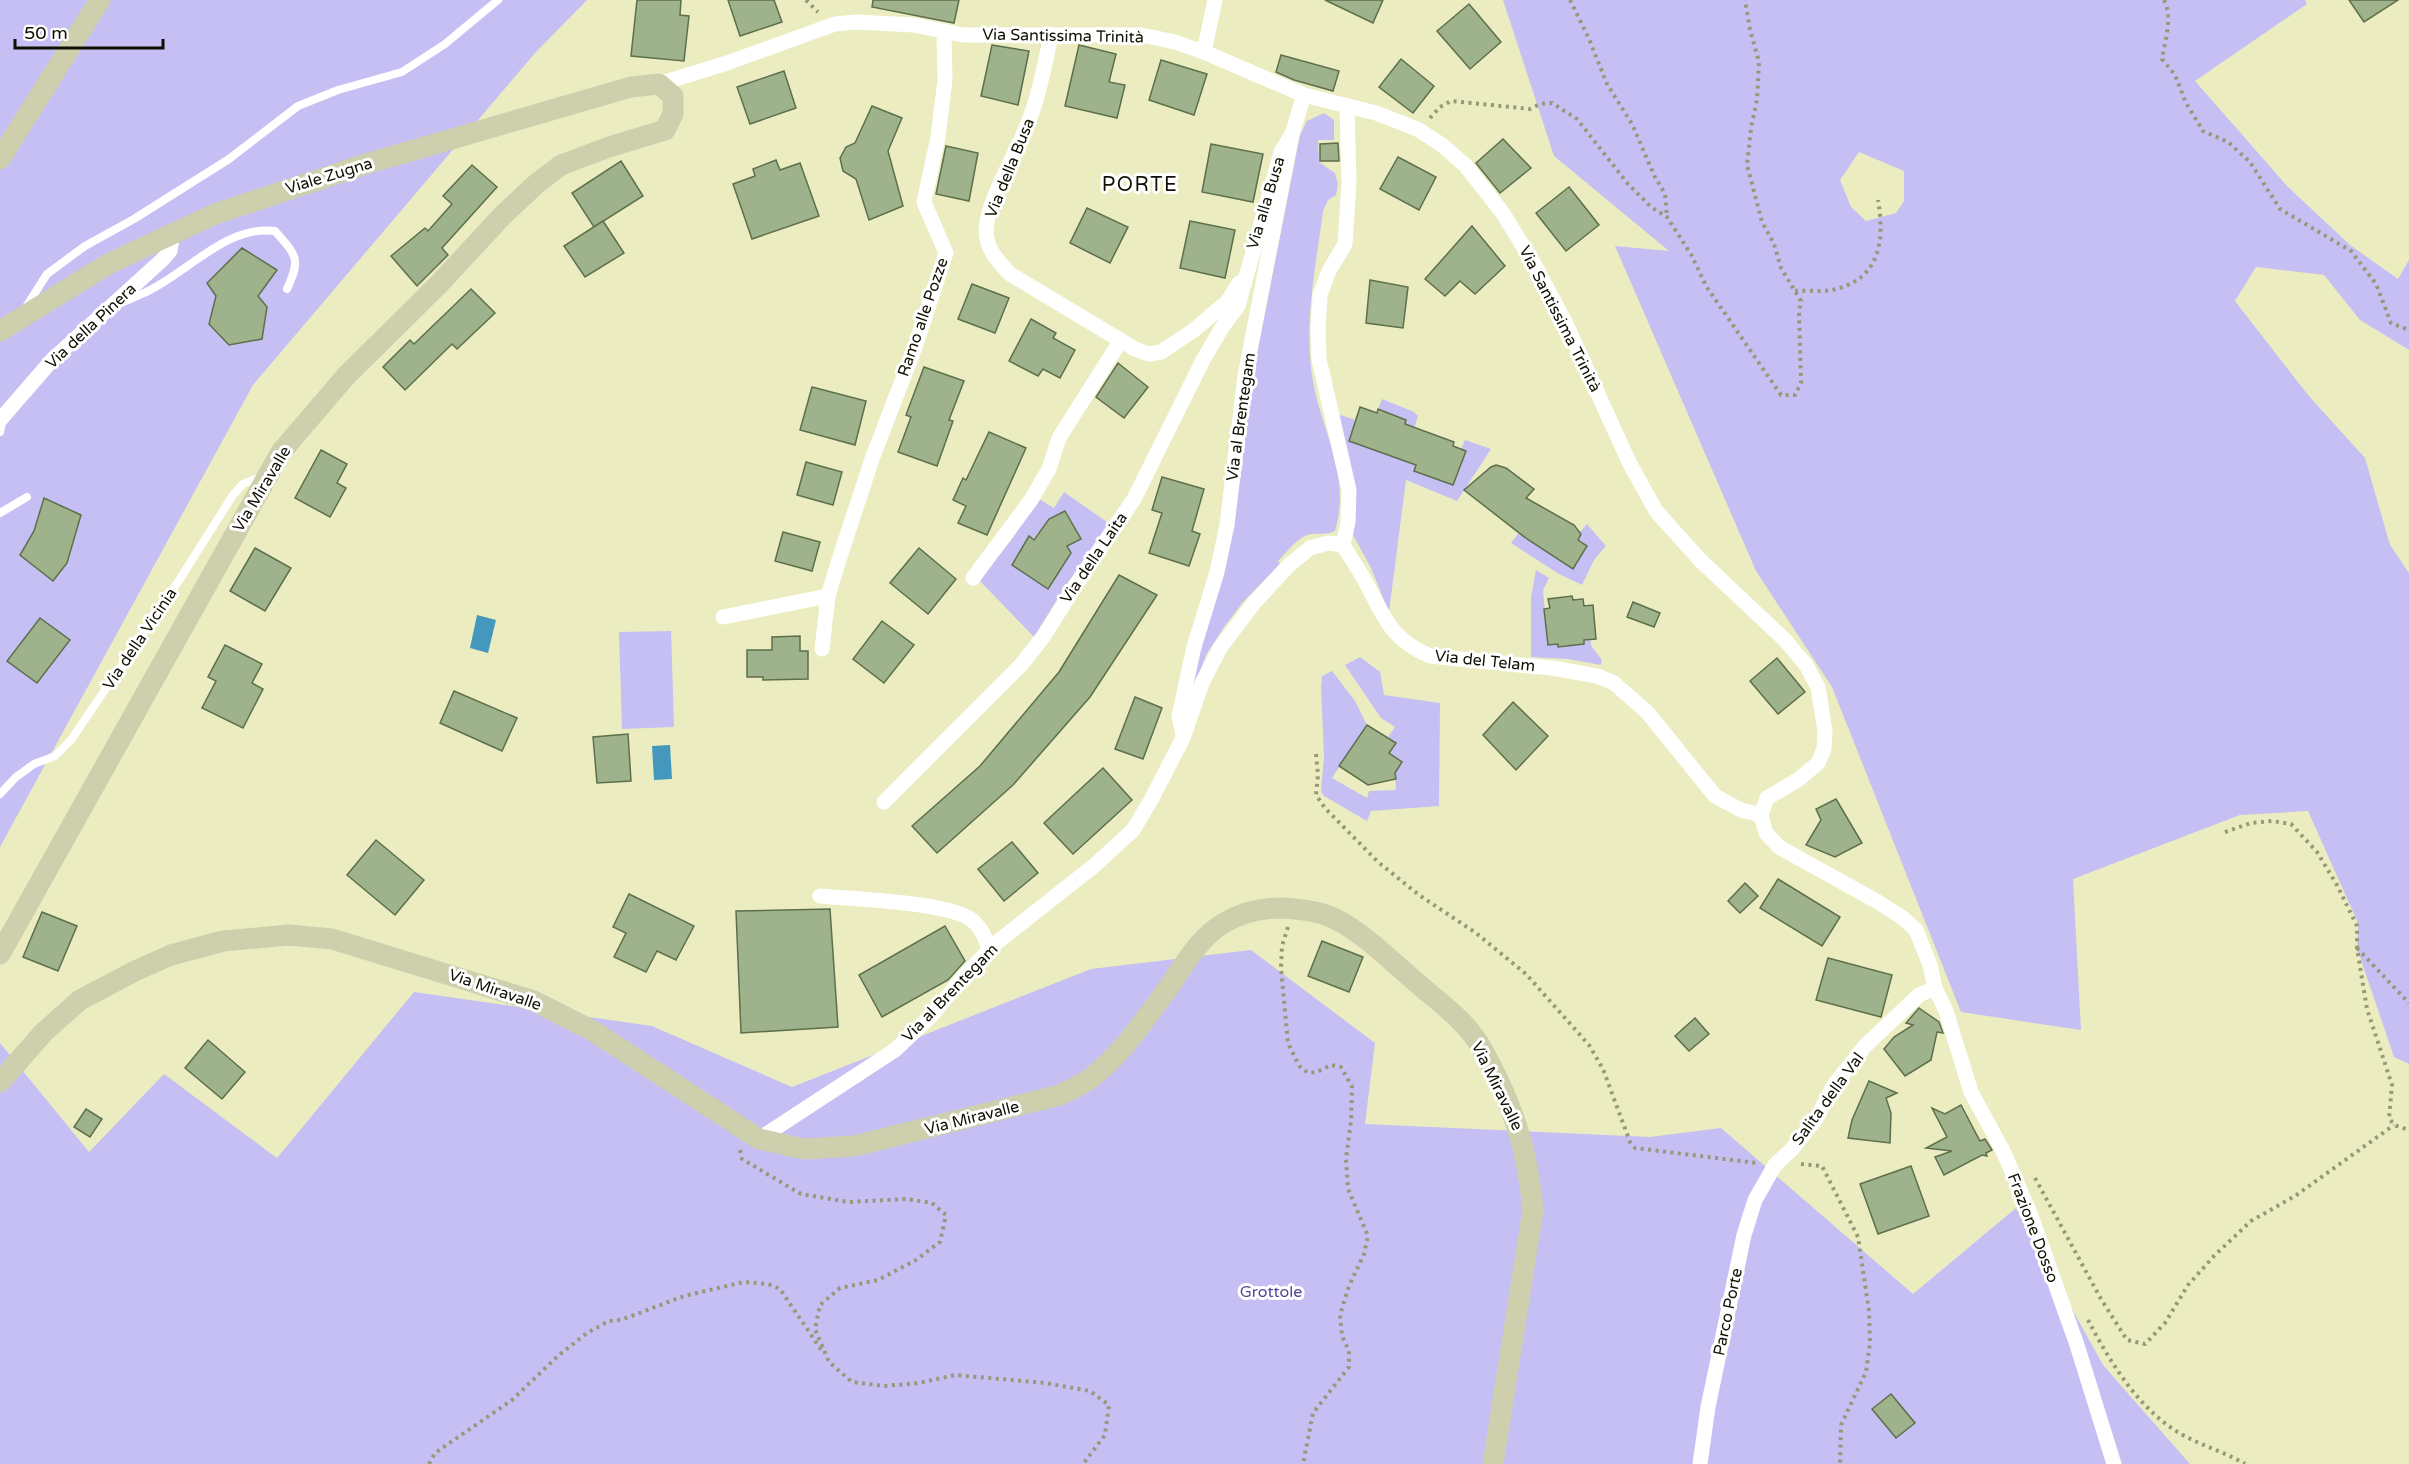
<svg xmlns="http://www.w3.org/2000/svg" width="2409" height="1464" viewBox="0 0 2409 1464" font-family="'Varela Round',sans-serif">
<style>
.green{fill:#c5bff4;fill-rule:evenodd}
.water{fill:#4598bd}
.building{fill:#9eb28b;stroke:#5d6f4b;stroke-width:1.5}
.lines{fill:none;stroke-linecap:round;stroke-linejoin:round}
.path{stroke:#979878;stroke-width:4;stroke-dasharray:3 4.5;stroke-linecap:butt}
.lane{stroke:#fff;stroke-width:8}
.street{stroke:#fff;stroke-width:15}
.secondary{stroke:#cecfad;stroke-width:21}
.labels{text-anchor:middle;dominant-baseline:central;stroke-width:6;stroke-linejoin:round;paint-order:stroke}
.street-label{font-size:16px;fill:#0f0f02;stroke:#fff}
.park-label{font-size:16px;fill:#564596;stroke:#fff}
.quarter-label{font-size:20px;letter-spacing:1.5px;fill:#0f0f02;stroke:#fff}
</style>
<rect width="100%" height="100%" fill="#ebedc1"/>
<g class="green">
<path d="M0 0H587L535 53 253 385 0 847Z"/>
<path d="M1503 0H2305L2307 4 2195 81 2288 187 2350 245 2398 279 2409 260V350L2360 320 2324 275 2256 267 2235 301 2308 395 2365 458 2390 545 2409 573V1064L2394 1057 2357 948 2358 923 2308 811 2240 815 2073 879 2081 1030 1961 1012 1832 687 1756 571 1615 246 1669 251 1554 156ZM1859 152 1904 171V201L1896 213 1866 221 1851 207 1840 180Z"/>
<path d="M1324 113 1334 120V140H1318L1319 162 1335 173 1338 185 1336 195 1328 200 1323 211C1316 265 1304 321 1312 375 1320 431 1352 472 1335 531 1325 536 1317 532 1307 535 1296 539 1286 553 1278 561L1280 564 1243 602 1224 627 1206 655 1186 711 1189 684 1229 536 1243 452 1249 394 1300 135 1307 121Z"/>
<path d="M1382 399 1414 412 1418 416 1411 437 1422 447 1414 471 1449 484 1459 471 1466 451 1461 449 1465 440 1491 449 1457 501 1406 480 1389 612 1371 568 1353 535 1337 418 1341 415 1355 420 1349 441 1393 457 1406 420 1378 409Z"/>
<path d="M1064 492 1110 524 1066 585 1034 637 979 580 1012 539 1039 499 1054 508ZM1066 511 1081 539 1067 546 1071 553 1048 588 1012 565 1049 519Z"/>
<path d="M1540 505 1545 509 1573 568 1587 546 1578 540 1580 532 1587 524 1606 546 1594 560 1582 585 1559 574 1511 543Z"/>
<path d="M1536 570 1549 578 1543 590 1548 645 1558 644 1559 647 1583 644 1584 641 1590 640 1592 647 1602 660 1601 665 1568 659 1531 657V598Z"/>
<path d="M671 631 674 727 622 729 619 632Z"/>
<path d="M1360 657 1380 672 1384 695 1440 703 1439 806 1371 811 1367 821 1324 796 1321 791 1324 757 1321 687 1322 676 1332 671 1355 701 1367 725 1332 778 1367 798 1369 791 1396 790 1395 773 1402 763 1389 753 1396 743 1388 737 1395 727 1381 718 1345 665Z"/>
<path d="M1251 950 1375 1043 1365 1124 1650 1137 1721 1128 1913 1294 2016 1208 2103 1365 2190 1464H0V1043L89 1152 164 1074 277 1158 414 992 652 1026 792 1087 1091 969Z"/>
</g>
<g class="water">
<path d="M477 615 496 620 488 653 470 648Z"/>
<path d="M670 745 672 779 654 780 652 746Z"/>
</g>
<g class="building">
<path d="M637 0H681L680 15 689 16 684 61 631 56Z"/>
<path d="M728 0H774L782 22 740 36Z"/>
<path d="M873 0H959L954 23 872 7Z"/>
<path d="M1325 0H1383L1373 23Z"/>
<path d="M2349 0H2398L2364 22Z"/>
<path d="M1469 4 1501 42 1470 69 1437 31Z"/>
<path d="M992 45 1029 51 1018 105 981 96Z"/>
<path d="M1079 45 1116 54 1109 82 1125 85 1117 118 1065 106Z"/>
<path d="M1281 55 1339 71 1333 91 1294 80 1276 72Z"/>
<path d="M1401 59 1434 86 1413 113 1379 87Z"/>
<path d="M1161 60 1207 74 1194 115 1149 100Z"/>
<path d="M784 71 796 108 750 124 737 87Z"/>
<path d="M872 106 902 118 888 151 903 206 869 220 856 179 843 171 840 158 846 147 855 143Z"/>
<path d="M1503 139 1531 168 1500 193 1476 163Z"/>
<path d="M1338 143 1339 161H1320V144Z"/>
<path d="M1211 144 1263 154 1253 202 1202 192Z"/>
<path d="M946 146 978 153 969 201 936 194Z"/>
<path d="M1398 157 1436 177 1419 210 1380 189Z"/>
<path d="M776 160 780 170 800 163 819 216 752 239 733 184 755 176 753 169Z"/>
<path d="M621 161 643 196 594 227 572 193Z"/>
<path d="M472 165 497 187 442 248 448 255 417 286 391 256 425 228 428 231 452 204 443 196Z"/>
<path d="M1569 187 1599 225 1566 251 1536 213Z"/>
<path d="M1087 208 1128 227 1110 263 1070 243Z"/>
<path d="M603 221 624 253 585 277 564 246Z"/>
<path d="M1190 221 1235 230 1225 278 1180 268Z"/>
<path d="M1472 226 1505 266 1475 294 1460 281 1445 296 1425 279Z"/>
<path d="M242 248 277 270 258 296 267 307 262 339 229 345 209 324 216 296 207 283Z"/>
<path d="M1370 280 1408 287 1403 328 1366 323Z"/>
<path d="M972 284 1009 298 995 333 958 319Z"/>
<path d="M471 289 495 313 457 349 452 344 405 390 383 367 410 340 414 344Z"/>
<path d="M1031 319 1056 333 1053 338 1075 350 1060 378 1043 369 1038 376 1009 361Z"/>
<path d="M1118 363 1148 387 1124 418 1096 397Z"/>
<path d="M924 367 964 381 949 420 953 421 937 466 898 452 911 417 906 415Z"/>
<path d="M812 387 866 401 855 445 800 430Z"/>
<path d="M1360 407 1377 413 1378 409 1406 420 1405 424 1454 442 1453 446 1466 451 1453 485 1414 471 1416 465 1349 441Z"/>
<path d="M989 432 1026 448 987 535 958 523 966 506 953 500 963 478 966 480Z"/>
<path d="M321 450 347 464 337 483 346 488 330 517 295 498Z"/>
<path d="M806 462 842 472 833 505 797 495Z"/>
<path d="M1496 465 1506 468 1534 489 1526 498 1574 525 1581 534 1578 540 1587 546 1573 569 1527 539 1464 490 1491 467Z"/>
<path d="M1162 477 1204 489 1192 531 1200 534 1189 566 1149 553 1162 513 1152 510Z"/>
<path d="M44 498 81 515 67 563 53 581 20 555 34 531Z"/>
<path d="M1065 511 1081 539 1067 546 1071 553 1048 589 1012 565 1029 536 1034 540 1049 519Z"/>
<path d="M783 532 820 542 812 571 775 561Z"/>
<path d="M255 548 291 568 265 611 230 591Z"/>
<path d="M919 548 956 579 928 614 890 583Z"/>
<path d="M1119 575 1157 595 1090 697 1013 785 937 853 912 826 980 766 1059 672Z"/>
<path d="M1572 596 1573 600 1583 599 1584 606 1593 605 1596 639 1584 640V644L1558 647V644L1548 645 1544 609 1550 608 1548 599Z"/>
<path d="M1633 602 1660 613 1654 627 1627 617Z"/>
<path d="M40 618 70 640 37 683 7 661Z"/>
<path d="M882 621 914 645 884 683 853 659Z"/>
<path d="M800 636V651H808V679L763 680V677H747V650H772V637Z"/>
<path d="M225 645 262 664 252 683 263 689 243 728 202 708 216 681 208 677Z"/>
<path d="M1777 658 1805 692 1778 714 1750 681Z"/>
<path d="M454 691 517 718 502 751 440 723Z"/>
<path d="M1135 697 1162 708 1143 759 1115 749Z"/>
<path d="M1513 702 1548 736 1516 770 1483 735Z"/>
<path d="M1367 725 1396 743 1389 753 1402 762 1395 773 1396 779 1368 785 1339 766Z"/>
<path d="M628 734 631 781 597 783 593 737Z"/>
<path d="M1103 768 1132 800 1073 854 1044 823Z"/>
<path d="M1836 799 1862 843 1835 857 1806 845 1821 820 1816 809Z"/>
<path d="M376 840 424 880 395 915 347 875Z"/>
<path d="M1012 842 1038 873 1004 901 978 869Z"/>
<path d="M1778 879 1840 917 1822 946 1760 908Z"/>
<path d="M1745 883 1758 896 1740 913 1728 901Z"/>
<path d="M629 894 694 926 676 960 657 951 646 972 614 957 626 933 613 927Z"/>
<path d="M830 909 838 1027 741 1033 736 911Z"/>
<path d="M42 912 77 926 58 971 23 957Z"/>
<path d="M945 926 965 961 948 980 882 1017 859 975Z"/>
<path d="M1322 941 1363 957 1349 992 1308 976Z"/>
<path d="M1828 958 1892 975 1881 1017 1816 1000Z"/>
<path d="M1919 1008 1939 1022 1943 1033 1937 1032 1931 1060 1905 1076 1884 1049 1894 1037 1913 1025 1906 1023Z"/>
<path d="M1695 1018 1709 1034 1689 1051 1675 1036Z"/>
<path d="M208 1040 245 1072 222 1099 185 1068Z"/>
<path d="M1869 1081 1897 1093 1886 1098 1891 1113 1890 1143 1848 1138 1852 1120Z"/>
<path d="M1961 1105 1980 1141 1985 1139 1992 1150 1986 1153 1987 1156 1982 1155 1944 1175 1935 1157 1952 1151 1926 1148 1947 1137 1932 1108 1945 1114Z"/>
<path d="M86 1109 102 1119 90 1137 74 1127Z"/>
<path d="M1911 1166 1929 1216 1878 1234 1860 1184Z"/>
<path d="M1891 1394 1915 1423 1896 1438 1872 1409Z"/>
</g>
<g class="lines">
<g class="path">
<path d="M806 0 818 12"/>
<path d="M1570 0 1589 39 1607 84 1632 124 1654 175 1665 194 1667 217"/>
<path d="M2164 0C2173 17 2165 41 2162 59L2175 75 2186 103 2203 131 2228 142 2250 162 2280 209 2351 251 2376 284 2391 323 2409 330"/>
<path d="M1430 118 1440 107 1451 101 1530 109 1540 104 1552 103 1577 119 1628 184 1651 207 1667 217 1692 256 1706 286 1781 395H1795L1801 383 1799 312 1801 301 1781 268 1774 244 1762 222 1747 165 1751 128 1757 100 1759 62 1750 30 1745 0"/>
<path d="M1795 291C1807 290 1821 292 1832 290 1880 280 1885 242 1878 200"/>
<path d="M1316 754 1318 775 1316 795 1325 808 1378 862 1419 895 1476 933 1526 974 1589 1045 1603 1069 1630 1142 1635 1148 1757 1163"/>
<path d="M2225 832 2251 823 2272 821 2291 824 2317 852 2337 885 2357 926V948L2367 1009 2392 1085 2389 1118 2394 1125 2409 1130"/>
<path d="M1288 927 1282 946 1281 968 1288 1043 1299 1066 1308 1073 1317 1072 1331 1065 1341 1067 1352 1087 1351 1121 1346 1159 1348 1189 1368 1236 1364 1254 1349 1286 1340 1315 1342 1336 1349 1351V1367L1313 1413 1303 1464"/>
<path d="M2357 948 2409 1003"/>
<path d="M740 1150 742 1159 801 1194 848 1202 907 1199 932 1203 946 1215 940 1242 916 1260 878 1280 840 1288 820 1305 815 1329 829 1362 852 1382 884 1386 919 1383 955 1375 1045 1383 1090 1391 1109 1405 1105 1435 1083 1464"/>
<path d="M1801 1164 1822 1166 1858 1237 1869 1311 1870 1343 1866 1372 1841 1425 1840 1464"/>
<path d="M2035 1178 2101 1299 2127 1340 2145 1344 2165 1323 2188 1285 2215 1255 2251 1221 2295 1196 2394 1125"/>
<path d="M2088 1320C2110 1362 2139 1410 2181 1434 2202 1446 2225 1452 2245 1464"/>
<path d="M429 1464 435 1453 512 1400 559 1355 587 1333 609 1321 621 1320 684 1296 744 1282 768 1284 780 1289 822 1351"/>
</g>
<g class="lane">
<path d="M123 302C132 298 143 294 152 289 191 269 228 225 275 231 297 256 301 259 287 289"/>
<path d="M26 307 47 274 85 246 134 219 229 159 298 106 338 90 402 72 445 44 498 0"/>
<path d="M0 432 3 418"/>
<path d="M0 513 27 497"/>
<path d="M0 794 16 777 34 764 55 756 71 740 178 582 233 495 243 484 261 477"/>
</g>
<g class="street">
<path d="M1051 35C1044 69 1038 101 1024 133 1013 159 986 204 986 232 987 250 998 261 1010 274L1135 349 1149 354 1161 352 1194 330 1228 301 1239 283"/>
<path d="M1204 52 1215 0"/>
<path d="M659 84 727 63 835 24 856 22 914 25 963 35H1142L1175 42 1204 52 1304 95 1376 113 1402 123 1419 130 1442 145 1465 165 1502 212 1537 269 1566 324 1629 462 1656 511 1700 560 1785 640 1806 665 1818 687 1825 731 1824 749 1818 763 1799 779 1767 798 1761 815 1766 833 1779 847 1878 902 1903 918 1916 930 1930 965 1935 988 1946 1011 1971 1092 2003 1151 2030 1213 2077 1345 2114 1464"/>
<path d="M0 420 53 359 162 260 170 251 173 233"/>
<path d="M1343 545 1348 522 1349 490 1319 359 1318 328 1320 295 1329 271 1345 244 1349 182 1347 106"/>
<path d="M973 578 1031 500 1049 469 1059 438 1121 340"/>
<path d="M723 617 828 596"/>
<path d="M822 649 828 596 838 563 872 459 914 350 946 253 924 202 938 137 945 80 944 32"/>
<path d="M1183 735 1179 716 1194 647 1217 572 1227 525 1245 376 1292 134 1304 95"/>
<path d="M884 802 1021 665 1043 637 1083 574 1134 499 1203 360 1223 326 1238 306 1281 152 1292 134"/>
<path d="M820 896C851 899 955 902 974 922 983 930 986 940 989 950"/>
<path d="M759 1139 895 1050 931 1016 964 976 995 944 1095 865 1133 830 1151 800 1183 738 1202 683 1220 648 1254 603 1288 566 1310 548 1328 543 1343 545C1350 557 1358 568 1365 581 1384 616 1390 639 1430 656L1552 668 1597 676 1614 683 1648 713 1715 796 1741 810 1761 815"/>
<path d="M1700 1464 1708 1407 1744 1235 1755 1200 1775 1165 1792 1149 1816 1119 1834 1085 1865 1046 1919 995 1935 988"/>
</g>
<g class="secondary">
<path d="M0 159 100 0"/>
<path d="M0 331 108 264 215 214 369 163 631 87 659 84 673 96V114L665 130 609 147 561 165 535 185 503 215 439 284 346 376 281 452 0 954"/>
<path d="M0 1082 44 1032 80 1000 135 971 171 955 223 941 289 935 332 939 534 1001 593 1031 759 1139 804 1149 854 1146 1060 1095C1069 1090 1080 1086 1088 1080 1119 1058 1143 1022 1166 991 1183 967 1198 938 1224 923 1241 913 1262 908 1281 908 1296 909 1312 910 1326 915 1357 926 1391 961 1417 983 1439 1002 1466 1021 1481 1047 1512 1102 1527 1146 1533 1210L1493 1464"/>
</g>
</g>
<g class="labels">
<g class="street-label">
<text transform="translate(1063 36) rotate(1)">Via Santissima Trinità</text>
<text transform="translate(1010 168) rotate(-68)">Via della Busa</text>
<text transform="translate(329 176) rotate(-17)">Viale Zugna</text>
<text transform="translate(1266 203) rotate(-73)">Via alla Busa</text>
<text transform="translate(923 317) rotate(-71)">Ramo alle Pozze</text>
<text transform="translate(1560 319) rotate(63)">Via Santissima Trinità</text>
<text transform="translate(91 326) rotate(-43)">Via della Pinera</text>
<text transform="translate(1241 417) rotate(-82)">Via al Brentegam</text>
<text transform="translate(262 489) rotate(-59)">Via Miravalle</text>
<text transform="translate(1094 558) rotate(-56)">Via della Laita</text>
<text transform="translate(140 639) rotate(-56)">Via della Vicinia</text>
<text transform="translate(1485 661) rotate(6)">Via del Telam</text>
<text transform="translate(495 990) rotate(19)">Via Miravalle</text>
<text transform="translate(950 993) rotate(-46)">Via al Brentegam</text>
<text transform="translate(1497 1086) rotate(64)">Via Miravalle</text>
<text transform="translate(1828 1099) rotate(-54)">Salita della Val</text>
<text transform="translate(972 1118) rotate(-14)">Via Miravalle</text>
<text transform="translate(2033 1228) rotate(69)">Frazione Dosso</text>
<text transform="translate(1728 1312) rotate(-78)">Parco Porte</text>
</g>
<g class="park-label">
<text x="1271" y="1292">Grottole</text>
</g>
<g class="quarter-label">
<text x="1140" y="185">PORTE</text>
</g>
</g>
<path d="M15 39v9h148v-9" fill="none" stroke="#0f0f02" stroke-width="3"/>
<text x="24" y="39" font-size="18" fill="#0f0f02" stroke="#ffffff" stroke-width="4.5" paint-order="stroke">50 m</text>
</svg>
